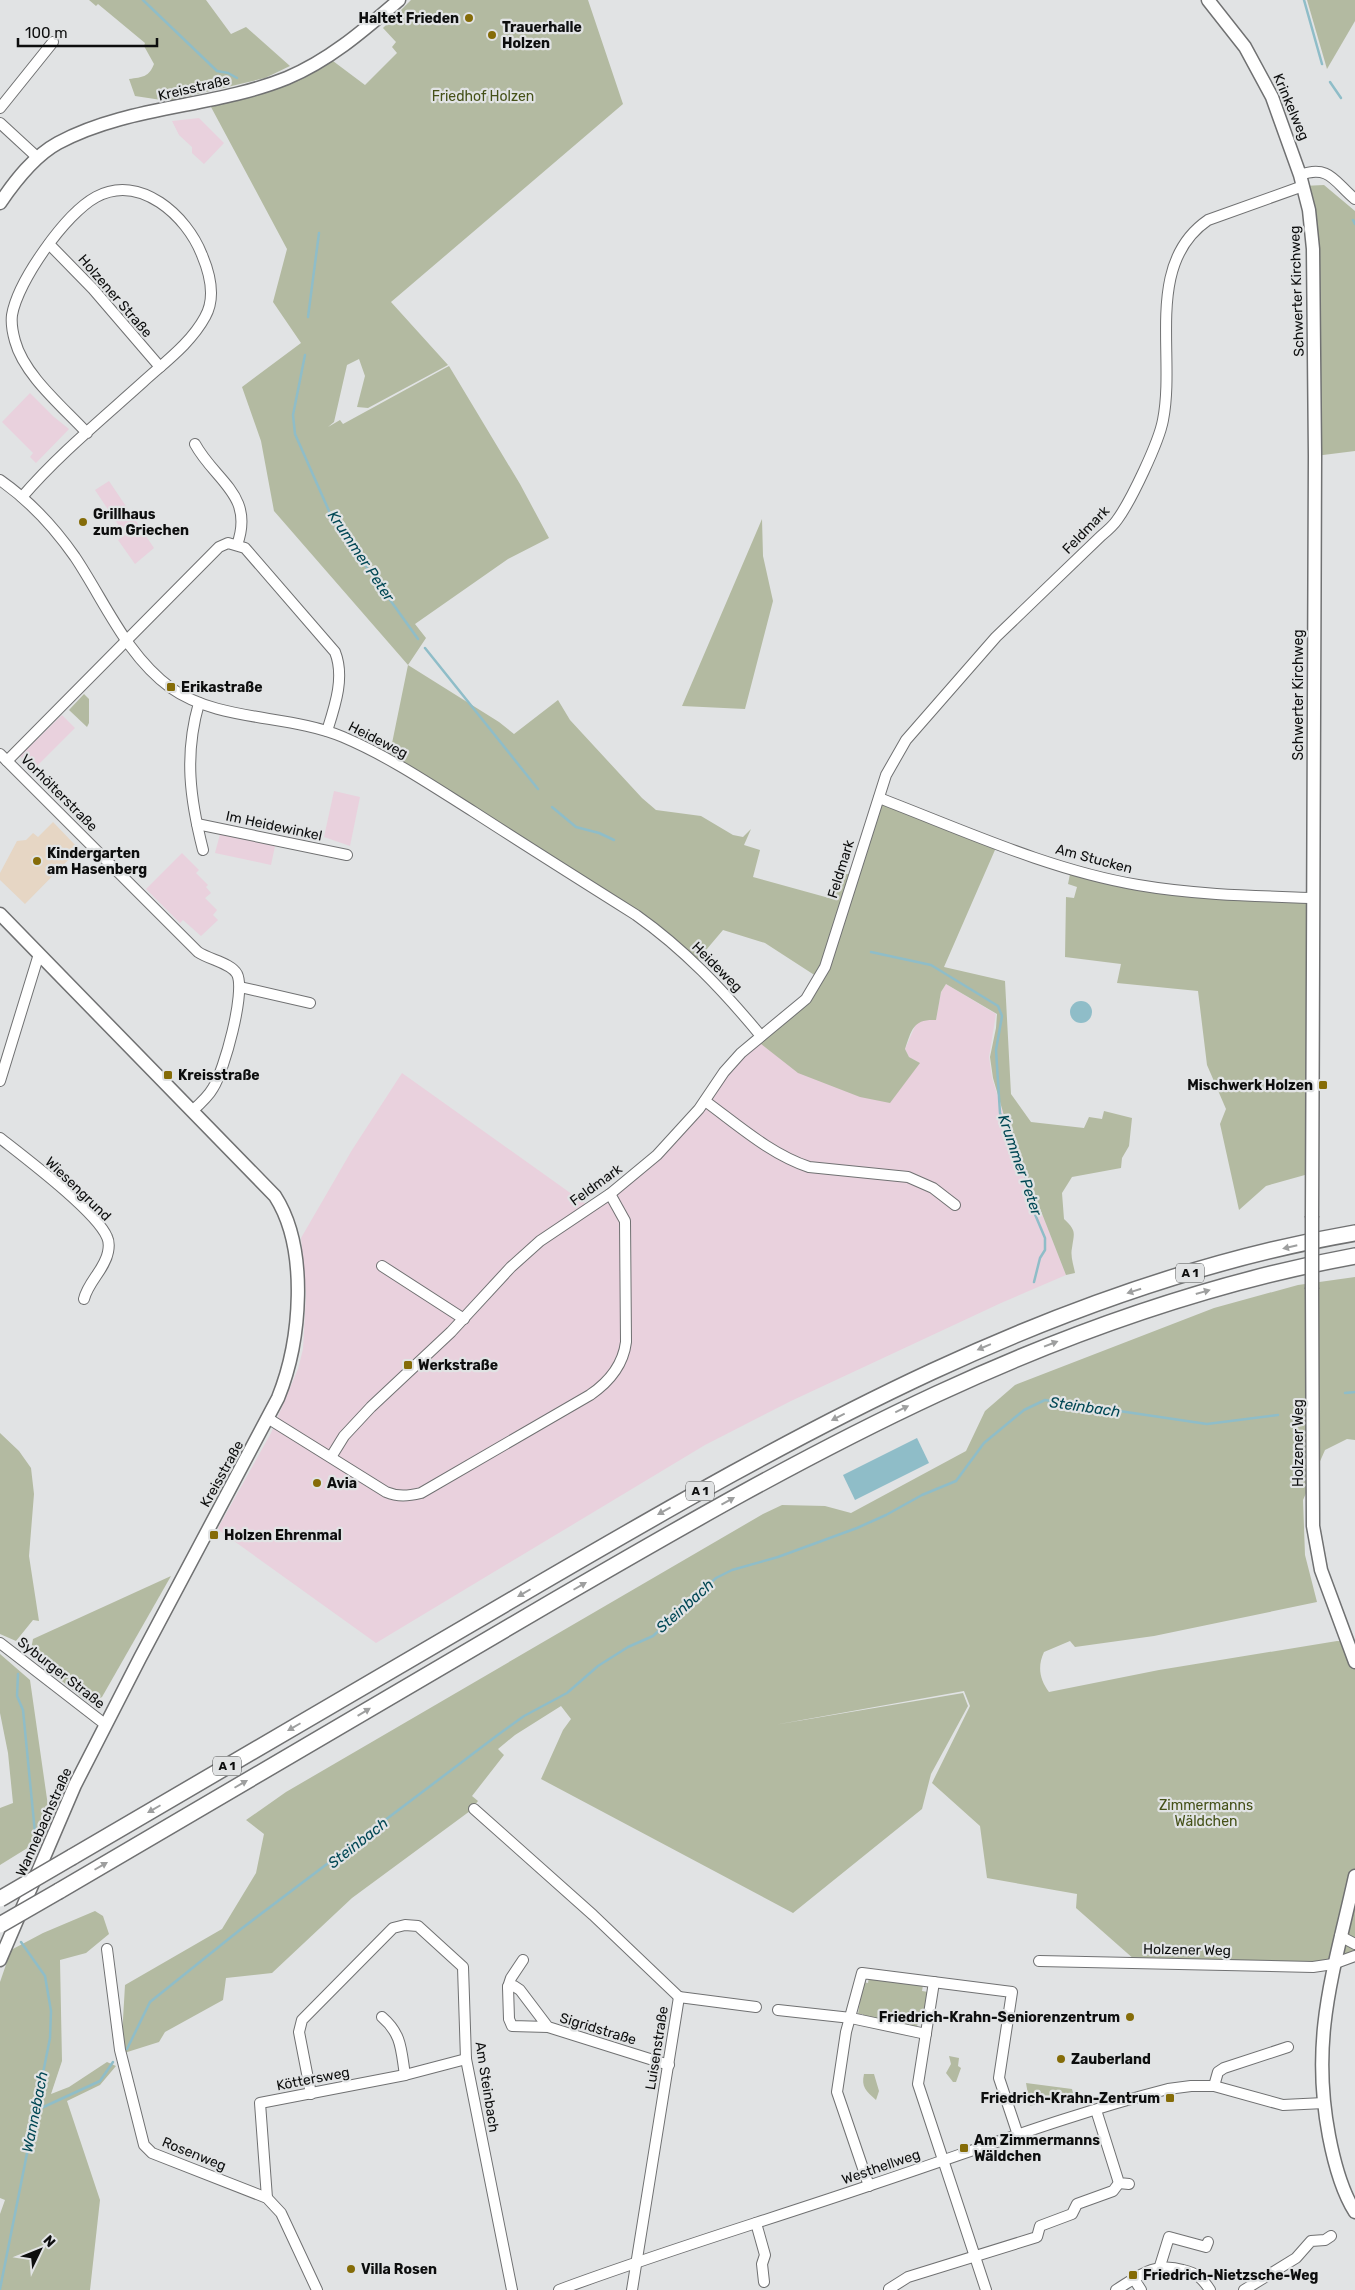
<svg xmlns="http://www.w3.org/2000/svg" width="1355" height="2290" viewBox="0 0 1355 2290" font-family="Rubik,sans-serif">
<style>
.industrial{fill:#e9d1dd}
.education{fill:#e6d6c4}
.green{fill:#b3baa1}
.water{fill:#8fbdc8}
.lines{fill:none;stroke-linecap:round;stroke-linejoin:round}
.stream{stroke:#8fbdc8;stroke-width:2.5}
.minor-casing{stroke:#707172;stroke-width:12}
.major-casing{stroke:#707172;stroke-width:15}
.highway-casing{stroke:#707172;stroke-width:18}
.minor{stroke:#fff;stroke-width:10}
.major{stroke:#fff;stroke-width:12}
.highway{stroke:#fff;stroke-width:15}
.major-bridge-casing{stroke:#707172;stroke-width:15;stroke-linecap:butt}
.highway-bridge-casing{stroke:#707172;stroke-width:18;stroke-linecap:butt}
.major-bridge{stroke:#fff;stroke-width:12}
.highway-bridge{stroke:#fff;stroke-width:15}
.oneway{fill:#9e9f9f}
.poi-dot{fill:#856c08;stroke:#e1e3e4;stroke-width:2}
.labels{text-anchor:middle;dominant-baseline:central;stroke-width:4.5;stroke-linejoin:round;paint-order:stroke}
.shield{fill:#e1e3e4;stroke:#4d4e4e;stroke-width:1}
.shield-label{font-size:12px;font-weight:bold;fill:#0d0e0e}
.poi-label{font-size:14px;font-weight:bold;fill:#0d0e0e;stroke:#e1e3e4;text-anchor:start}
.street-label{font-size:14px;fill:#0d0e0e;stroke:#e1e3e4}
.park-label{font-size:14px;fill:#455118;stroke:#e1e3e4}
.water-label{font-size:15px;font-style:italic;fill:#004754;stroke:#e1e3e4}
</style>
<rect width="100%" height="100%" fill="#e1e3e4"/>
<g class="industrial">
<path d="M199 118 224 143 204 164 192 153V147L179 135 172 121Z"/>
<path d="M30 393 54 417 69 429 36 463 30 457 33 453 2 422Z"/>
<path d="M109 481 154 548 135 564 118 540 125 535 95 490Z"/>
<path d="M62 715 75 728 33 770 20 756Z"/>
<path d="M334 791 360 797 350 846 324 837Z"/>
<path d="M220 834 275 846 271 865 215 853Z"/>
<path d="M182 853 199 870 196 873 208 885 206 887 211 893 205 898 217 910 213 915 218 920 201 936 183 920 180 923 146 889Z"/>
<path d="M946 984 996 1014 989 1057 992 1078 1005 1119 1066 1275 1001 1303 791 1401 705 1445 376 1643 220 1531 218 1528 271 1433 298 1369 303 1349 306 1295 301 1238 352 1150 402 1073 590 1207 657 1155 756 1040 920 1063 909 1057 905 1049 916 1024 923 1019 936 1020 941 992Z"/>
</g>
<path class="education" d="M53 822 79 849 25 904 0 880V873L17 841 26 840 33 833 38 837Z"/>
<g class="green">
<path d="M89 0H206L231 34 246 27 290 66 265 78 168 101 135 96 129 79C143 77 149 77 154 64L144 46 145 43 98 4 96 6Z"/>
<path d="M411 0H588L623 104 391 302 448 365 368 408 357 407 365 376 359 359 347 365 334 422 328 427 340 420 343 424 449 366 520 484 549 538 508 559 415 624 426 638 408 665 499 722 514 734 558 700 570 720 642 798 656 810 701 816 733 835 743 837 751 829 744 845 760 850 753 877 829 898 837 874H850L879 798 998 843 944 967 1005 981 1011 1094 1031 1122 1084 1128 1089 1117 1102 1119 1104 1111 1132 1118 1129 1146 1122 1158 1121 1168 1072 1177 1062 1193 1064 1219C1077 1231 1074 1233 1072 1248 1070 1256 1074 1266 1075 1273L1066 1275 1005 1119 993 1078 990 1057 996 1028 997 1014 946 984 941 992 936 1020C913 1019 912 1029 905 1049L909 1057 920 1063 890 1103 860 1097 798 1073 756 1040 783 1020 819 978 765 943 723 930 695 963 665 936 389 758 408 665 274 511 261 441 242 387 301 343 273 302 287 249 211 107 262 93 292 82 333 61 365 85 397 53 392 47 396 42 383 28Z"/>
<path d="M1307 0H1355V21L1327 69Z"/>
<path d="M1324 185 1355 211V451L1315 456 1313 249 1303 186Z"/>
<path d="M762 519 763 556 773 601 745 709 682 706Z"/>
<path d="M84 694 89 699V723L87 727 69 710Z"/>
<path d="M1071 869 1138 885 1313 898 1312 1173 1266 1186 1239 1210 1220 1124 1226 1109 1207 1065 1198 991 1117 983 1121 964 1065 957 1066 897 1074 898 1077 887 1068 884Z"/>
<path d="M1355 1277V1440L1347 1439 1325 1450 1303 1500 1305 1555 1317 1602 1154 1636 1075 1647 1070 1641 1044 1652C1037 1667 1040 1680 1049 1692L1159 1670 1337 1641 1355 1642V1951L1318 1965 1135 1960 1076 1908 1077 1894 987 1878 980 1826 932 1783 970 1706 964 1691 774 1725 963 1693 968 1706 931 1774 922 1809 793 1913 541 1779 563 1730 571 1719 561 1706 515 1735 498 1749 504 1755 472 1796 478 1801 470 1811 352 1898 272 1973 226 1978 223 2000 165 2032 159 2042 121 2054 125 1985 222 1929 256 1873 264 1834 246 1820 286 1792 763 1514 782 1505 825 1506 851 1513 966 1451 985 1411 1015 1385 1214 1308 1298 1285Z"/>
<path d="M0 1433 19 1451 31 1468 34 1494 29 1556 39 1621 33 1620 16 1641 0 1634Z"/>
<path d="M171 1576 102 1697 90 1704 30 1655 33 1639Z"/>
<path d="M0 1654 30 1680 50 1820 42 1839 0 1865V1808L13 1803 8 1753 0 1713Z"/>
<path d="M95 1911 103 1916 109 1934 86 1953 60 1960 62 2061 51 2094 69 2087 107 2062 116 2066 100 2085 67 2101 100 2200 90 2290H0V2214L5 2200 0 2198V1982L11 1950 43 1933Z"/>
<path d="M869 1977 923 1985 922 1991 928 1992 923 2023 918 2022 917 2027 863 2019V2014H858L863 1982 868 1983Z"/>
<path d="M949 2056 959 2058 958 2066 961 2068 956 2082H953L946 2073 951 2064Z"/>
<path d="M864 2074H874L879 2091 876 2100C866 2091 861 2087 864 2074Z"/>
<path d="M1026 2083 1072 2089 1073 2093 1030 2106Z"/>
</g>
<g class="water">
<circle cx="1081" cy="1012" r="11"/>
<path d="M917 1438 929 1463 855 1500 843 1475Z"/>
</g>
<g class="lines">
<g class="stream">
<path d="M143 0 217 71 228 73 237 78"/>
<path d="M1304 0 1322 64"/>
<path d="M1330 82 1341 98"/>
<path d="M1353 220 1355 224"/>
<path d="M308 317 319 233"/>
<path d="M305 355 293 415 295 434 333 520 418 639"/>
<path d="M425 648 538 789"/>
<path d="M552 807 576 827 599 833 614 840"/>
<path d="M871 952 931 965 998 1006 1002 1016 996 1050 1000 1113 1025 1175 1034 1212 1045 1238V1250L1040 1258 1034 1282"/>
<path d="M1345 1393 1355 1392"/>
<path d="M18 1674 17 1696 23 1710 36 1843"/>
<path d="M127 2049 150 2002 241 1929 499 1734 524 1716 567 1693 598 1666 628 1647 653 1636 716 1578 732 1570 778 1557 857 1528 886 1515 922 1495 956 1481 984 1443 1024 1410 1045 1400 1207 1424 1278 1415"/>
<path d="M37 2110 100 2081 113 2062"/>
<path d="M0 2289 50 2038 51 2011 45 1976 21 1942"/>
</g>
<defs>
<g id="minor">
<path d="M0 108 53 42"/>
<path d="M0 123 38 158"/>
<path d="M1300 175C1330 164 1335 183 1355 199"/>
<path d="M49 244 93 289 160 367"/>
<path d="M195 444C215 481 255 495 237 545"/>
<path d="M0 480C30 501 54 527 75 557 105 602 126 655 171 688 219 722 289 714 343 737 390 757 431 785 474 812 528 847 582 881 636 915 684 949 723 990 761 1036"/>
<path d="M22 497C58 455 102 419 143 382 165 362 191 343 205 317 216 298 210 274 202 255 187 216 140 173 96 197 65 214 18 281 12 315 11 323 13 334 15 341 24 375 63 407 87 433"/>
<path d="M199 703C184 755 190 799 203 850"/>
<path d="M0 754 198 952C210 960 231 963 237 974 246 992 224 1071 213 1088 208 1097 200 1104 192 1111"/>
<path d="M7 761 219 547 228 543 245 548 335 652C345 677 335 706 327 731"/>
<path d="M879 798C963 830 1049 870 1138 885 1196 895 1255 896 1313 898"/>
<path d="M197 824 347 855"/>
<path d="M240 987 310 1003"/>
<path d="M0 1081 39 954"/>
<path d="M705 1101C738 1125 770 1154 809 1167L908 1177 933 1188 955 1205"/>
<path d="M0 1138C24 1157 96 1211 107 1237 109 1241 109 1247 108 1252 105 1269 88 1282 84 1299"/>
<path d="M382 1266 464 1319"/>
<path d="M269 1419 386 1492C398 1497 408 1496 421 1493L590 1395C609 1382 623 1366 626 1342L625 1221 610 1194"/>
<path d="M331 1457 344 1436 371 1407 451 1332 511 1267 540 1241 610 1194 657 1155 699 1109 724 1072 741 1053 806 999 825 967 886 775 906 740 996 637 1101 536C1107 531 1113 526 1117 520 1131 501 1159 442 1163 420 1176 354 1144 264 1208 220L1303 186"/>
<path d="M0 1643 106 1725"/>
<path d="M474 1809 593 1915 679 1997"/>
<path d="M1340 1936 1355 1944"/>
<path d="M107 1949 120 2050 144 2145 152 2153 267 2198 281 2213 317 2290"/>
<path d="M1039 1961 1313 1967 1333 1964 1355 1956"/>
<path d="M934 1982 918 2084 986 2290"/>
<path d="M508 1987 511 1978 523 1960"/>
<path d="M679 1997 756 2007"/>
<path d="M778 2010 851 2018 926 2034"/>
<path d="M382 2017C402 2034 401 2050 405 2075"/>
<path d="M548 2027 512 2026 509 2019 508 1987 514 1986 520 1990 548 2027 669 2065"/>
<path d="M1214 2086 1218 2072 1224 2068 1288 2047"/>
<path d="M311 2094 299 2032 302 2020 393 1928 405 1925 418 1926 463 1967 466 2059 512 2290"/>
<path d="M1096 2110 1119 2183 1129 2184"/>
<path d="M869 2186 837 2092 846 2032 862 1973 1012 1992 999 2078 1018 2135"/>
<path d="M267 2198 260 2103 405 2075 466 2059"/>
<path d="M756 2223 765 2255 762 2264 764 2282"/>
<path d="M1160 2266 1169 2237 1206 2247 1208 2242"/>
<path d="M1134 2279 1141 2290"/>
<path d="M889 2289 908 2277 1037 2237 1040 2226 1072 2214 1077 2204 1113 2191 1119 2183"/>
<path d="M559 2290C661 2252 765 2221 868 2186 968 2153 1066 2115 1168 2089L1191 2086H1214L1283 2105 1324 2103"/>
<path d="M632 2290 679 1997"/>
<path d="M1116 2290C1140 2275 1154 2262 1183 2270 1197 2273 1203 2279 1210 2290"/>
<path d="M1244 2290 1296 2258 1311 2241 1325 2240 1331 2236"/>
</g>
<g id="major">
<path d="M1208 0 1245 47 1272 97 1300 175 1309 210 1313 249 1315 456 1312 1216"/>
<path d="M0 203C15 181 34 156 58 143 129 105 213 108 287 78 330 60 364 30 399 0"/>
<path d="M0 914 275 1196C309 1249 301 1341 278 1398L140 1658 75 1785 0 1960"/>
<path d="M1312 1289 1313 1526 1321 1570 1355 1662"/>
<path d="M1355 1876C1334 1971 1310 2037 1329 2136 1334 2162 1341 2190 1355 2212"/>
</g>
<g id="highway">
<path d="M72 1857C228 1766 383 1675 539 1584 795 1435 1058 1284 1355 1233"/>
<path d="M59 1891C222 1795 386 1699 550 1603 808 1453 1056 1311 1355 1256"/>
</g>
</defs>
<use href="#minor" class="minor-casing"/>
<use href="#major" class="major-casing"/>
<use href="#highway" class="highway-casing"/>
<use href="#minor" class="minor"/>
<use href="#major" class="major"/>
<use href="#highway" class="highway"/>
<defs>
<path id="major-bridge" d="M1312 1216V1289"/>
<g id="highway-bridge">
<path d="M0 1899 72 1857"/>
<path d="M0 1925 59 1891"/>
</g>
</defs>
<use href="#major-bridge" class="major-bridge-casing"/>
<use href="#highway-bridge" class="highway-bridge-casing"/>
<use href="#major-bridge" class="major-bridge"/>
<use href="#highway-bridge" class="highway-bridge"/>
</g>
<defs><path id="oneway-solid" d="M-6-.8H1V-3.2L6.5 0L1 3.2V.8H-6Z" transform="scale(1.25)"/></defs>
<g class="oneway">
<use href="#oneway-solid" transform="translate(1290 1247) rotate(167)"/>
<use href="#oneway-solid" transform="translate(1134 1291) rotate(162)"/>
<use href="#oneway-solid" transform="translate(1203 1292) rotate(-16)"/>
<use href="#oneway-solid" transform="translate(1051 1344) rotate(-21)"/>
<use href="#oneway-solid" transform="translate(984 1347) rotate(157)"/>
<use href="#oneway-solid" transform="translate(902 1409) rotate(-26)"/>
<use href="#oneway-solid" transform="translate(838 1417) rotate(153)"/>
<use href="#oneway-solid" transform="translate(728 1501) rotate(-29)"/>
<use href="#oneway-solid" transform="translate(664 1511) rotate(151)"/>
<use href="#oneway-solid" transform="translate(580 1586) rotate(-30)"/>
<use href="#oneway-solid" transform="translate(524 1593) rotate(150)"/>
<use href="#oneway-solid" transform="translate(364 1712) rotate(-31)"/>
<use href="#oneway-solid" transform="translate(294 1727) rotate(150)"/>
<use href="#oneway-solid" transform="translate(241 1784) rotate(-30)"/>
<use href="#oneway-solid" transform="translate(154 1809) rotate(150)"/>
<use href="#oneway-solid" transform="translate(101 1866) rotate(-30)"/>
</g>
<g class="poi-dot">
<circle cx="469" cy="18" r="5"/>
<circle cx="492" cy="35" r="5"/>
<circle cx="83" cy="522" r="5"/>
<rect x="166" y="682" width="10" height="10" rx="2.5"/>
<circle cx="37" cy="861" r="5"/>
<rect x="163" y="1070" width="10" height="10" rx="2.5"/>
<rect x="1318" y="1080" width="10" height="10" rx="2.5"/>
<rect x="403" y="1360" width="10" height="10" rx="2.5"/>
<circle cx="317" cy="1483" r="5"/>
<rect x="209" y="1530" width="10" height="10" rx="2.5"/>
<circle cx="1130" cy="2017" r="5"/>
<circle cx="1061" cy="2059" r="5"/>
<rect x="1165" y="2093" width="10" height="10" rx="2.5"/>
<rect x="959" y="2143" width="10" height="10" rx="2.5"/>
<circle cx="351" cy="2269" r="5"/>
<rect x="1128" y="2270" width="10" height="10" rx="2.5"/>
</g>
<g class="labels">
<g class="shield">
<rect x="1176" y="1263.5" width="28" height="19" rx="4"/>
<rect x="686" y="1481.5" width="28" height="19" rx="4"/>
<rect x="213" y="1756.5" width="28" height="19" rx="4"/>
</g>
<g class="shield-label">
<text x="1190" y="1273">A 1</text>
<text x="700" y="1491">A 1</text>
<text x="227" y="1766">A 1</text>
</g>
<g class="poi-label">
<text x="459" y="18" text-anchor="end">Haltet Frieden</text>
<text x="502" y="27">Trauerhalle<tspan x="502" dy="16">Holzen</tspan></text>
<text x="93" y="514">Grillhaus<tspan x="93" dy="16">zum Griechen</tspan></text>
<text x="181" y="687">Erikastraße</text>
<text x="47" y="853">Kindergarten<tspan x="47" dy="16">am Hasenberg</tspan></text>
<text x="178" y="1075">Kreisstraße</text>
<text x="1313" y="1085" text-anchor="end">Mischwerk Holzen</text>
<text x="418" y="1365">Werkstraße</text>
<text x="327" y="1483">Avia</text>
<text x="224" y="1535">Holzen Ehrenmal</text>
<text x="1120" y="2017" text-anchor="end">Friedrich-Krahn-Seniorenzentrum</text>
<text x="1071" y="2059">Zauberland</text>
<text x="1160" y="2098" text-anchor="end">Friedrich-Krahn-Zentrum</text>
<text x="974" y="2140">Am Zimmermanns<tspan x="974" dy="16">Wäldchen</tspan></text>
<text x="361" y="2269">Villa Rosen</text>
<text x="1143" y="2275">Friedrich-Nietzsche-Weg</text>
</g>
<g class="street-label">
<text transform="translate(194 88) rotate(-13)">Kreisstraße</text>
<text transform="translate(1291 107) rotate(67)">Krinkelweg</text>
<text transform="translate(1297 291) rotate(-92)">Schwerter Kirchweg</text>
<text transform="translate(115 296) rotate(49)">Holzener Straße</text>
<text transform="translate(1086 530) rotate(-46)">Feldmark</text>
<text transform="translate(1298 695) rotate(-90)">Schwerter Kirchweg</text>
<text transform="translate(378 740) rotate(27)">Heideweg</text>
<text transform="translate(59 793) rotate(45)">Vorhölterstraße</text>
<text transform="translate(274 826) rotate(12)">Im Heidewinkel</text>
<text transform="translate(1094 859) rotate(15)">Am Stucken</text>
<text transform="translate(841 869) rotate(-73)">Feldmark</text>
<text transform="translate(717 967) rotate(45)">Heideweg</text>
<text transform="translate(596 1185) rotate(-36)">Feldmark</text>
<text transform="translate(78 1189) rotate(44)">Wiesengrund</text>
<text transform="translate(1298 1443) rotate(-90)">Holzener Weg</text>
<text transform="translate(222 1474) rotate(-61)">Kreisstraße</text>
<text transform="translate(61 1673) rotate(38)">Syburger Straße</text>
<text transform="translate(44 1822) rotate(-66)">Wannebachstraße</text>
<text transform="translate(1187 1950) rotate(1)">Holzener Weg</text>
<text transform="translate(598 2029) rotate(17)">Sigridstraße</text>
<text transform="translate(657 2048) rotate(-81)">Luisenstraße</text>
<text transform="translate(313 2079) rotate(-11)">Köttersweg</text>
<text transform="translate(487 2087) rotate(81)">Am Steinbach</text>
<text transform="translate(194 2154) rotate(22)">Rosenweg</text>
<text transform="translate(881 2167) rotate(-19)">Westhellweg</text>
</g>
<g class="park-label">
<text x="483" y="96">Friedhof Holzen</text>
<text x="1206" y="1805">Zimmermanns<tspan x="1206" dy="16">Wäldchen</tspan></text>
</g>
<g class="water-label">
<text transform="translate(361 556) rotate(56)">Krummer Peter</text>
<text transform="translate(1020 1165) rotate(71)">Krummer Peter</text>
<text transform="translate(1085 1407) rotate(8)">Steinbach</text>
<text transform="translate(685 1606) rotate(-42)">Steinbach</text>
<text transform="translate(358 1843) rotate(-38)">Steinbach</text>
<text transform="translate(35 2112) rotate(-79)">Wannebach</text>
</g>
</g>
<g transform="translate(40 2250) rotate(47)" stroke="#e1e3e4" stroke-width="4" paint-order="stroke">
<path d="M0-4L9 19L0 12L-9 19Z" fill="#0d0e0e"/>
<text y="-8" font-size="14" font-weight="bold" text-anchor="middle" fill="#0d0e0e">N</text>
</g>
<path d="M18 38v8h139v-8" fill="none" stroke="#0d0e0e" stroke-width="2.5"/>
<text x="25" y="38" font-size="15" fill="#0d0e0e" stroke="#e1e3e4" stroke-width="4" paint-order="stroke">100 m</text>
</svg>
